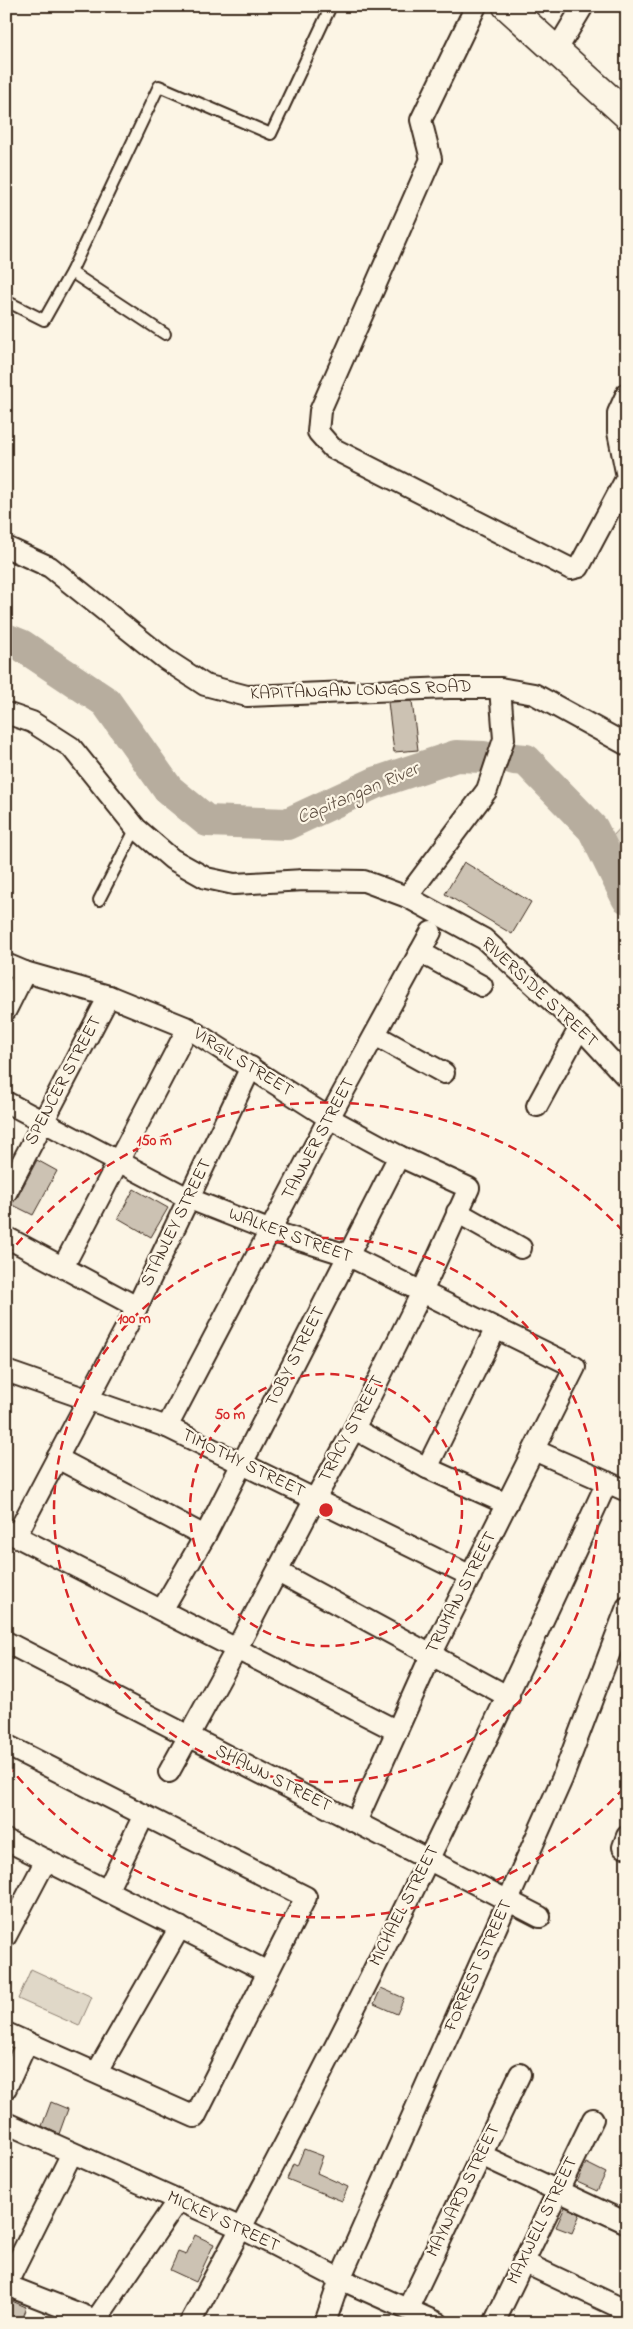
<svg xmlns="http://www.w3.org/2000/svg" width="633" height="2329" viewBox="0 0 633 2329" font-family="'Indie Flower',sans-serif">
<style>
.green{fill:#e0d8c8;stroke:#8e8173}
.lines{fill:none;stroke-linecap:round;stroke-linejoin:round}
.river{stroke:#b7ad9e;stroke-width:32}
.building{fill:#ccc2b3;stroke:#3b2a1e}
.lane-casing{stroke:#3b2a1e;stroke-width:14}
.street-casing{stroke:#3b2a1e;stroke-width:24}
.secondary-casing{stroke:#3b2a1e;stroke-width:31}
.lane{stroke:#fcf5e5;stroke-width:10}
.street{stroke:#fcf5e5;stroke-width:20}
.secondary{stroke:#fcf5e5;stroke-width:28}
.ring{fill:none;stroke:#d62828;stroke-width:2.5;stroke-dasharray:9 6}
.labels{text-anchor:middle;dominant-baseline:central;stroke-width:4.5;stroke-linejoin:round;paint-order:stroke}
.street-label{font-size:18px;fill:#3b2a1e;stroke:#fcf5e5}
.water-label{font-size:19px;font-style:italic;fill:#605144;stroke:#fcf5e5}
.centre{fill:#d62828;stroke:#fcf5e5;stroke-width:2.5}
.ring-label{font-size:15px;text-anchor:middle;font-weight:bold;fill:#d62828;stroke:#fcf5e5;stroke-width:4.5;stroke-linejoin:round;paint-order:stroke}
</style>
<rect width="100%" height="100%" fill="#fcf5e5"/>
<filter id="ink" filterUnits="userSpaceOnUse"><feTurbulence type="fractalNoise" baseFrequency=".02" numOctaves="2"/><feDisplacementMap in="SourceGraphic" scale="10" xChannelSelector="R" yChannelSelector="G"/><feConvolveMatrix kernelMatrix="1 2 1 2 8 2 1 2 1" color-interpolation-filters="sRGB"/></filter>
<g filter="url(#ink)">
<g class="green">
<path d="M627 821V877L609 840Z"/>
<path d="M31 1969 92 1997 79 2026 18 1999Z"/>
</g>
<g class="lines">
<g class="river">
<path d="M6 639 21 645 106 702 168 789 207 821 287 824 375 783 456 756 484 757"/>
<path d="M514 759 526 760 593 829 627 898"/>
</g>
</g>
<g class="building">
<path d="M412 701 418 750 394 752 388 702Z"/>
<path d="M464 862 531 902 512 934 445 894Z"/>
<path d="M37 1160 57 1171 33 1215 11 1204 17 1198Z"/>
<path d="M134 1189 168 1208 151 1237 118 1218Z"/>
<path d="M381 1988 404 1998 397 2014 374 2004Z"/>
<path d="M51 2102 68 2109 59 2134 42 2126Z"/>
<path d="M304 2149 323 2156 317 2173 348 2187 342 2201 287 2179 293 2164 297 2166Z"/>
<path d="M586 2163 606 2173 597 2191 577 2182Z"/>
<path d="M565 2207 580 2214 572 2233 556 2227Z"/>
<path d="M195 2235 214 2244 196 2282 170 2270 178 2252 186 2255Z"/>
<path d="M12 2301 26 2307 20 2323H6V2315Z"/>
</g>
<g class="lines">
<defs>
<g id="lane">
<path d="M71 272 165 334"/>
<path d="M6 301 44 320 71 272 159 86 271 134 331 6"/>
<path d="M99 900 136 828"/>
</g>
<g id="street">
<path d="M476 6 421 120 431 159 320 411 318 432 332 448 571 569 579 567 627 477 618 432V413L627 393"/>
<path d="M556 51 583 6"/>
<path d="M6 547 50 567 165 659 205 685 247 696 449 688H500L534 694 627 745"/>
<path d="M6 713 32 722 71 747 136 828 172 859 206 878 234 884 304 880 364 881 407 897 484 939 580 1027 627 1078"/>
<path d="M407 897 487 790 504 739 500 688"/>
<path d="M420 952 482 986"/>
<path d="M6 964 25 972 109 996 188 1028 329 1118 399 1156 469 1188 422 1292 354 1429 315 1499 236 1650 169 1772"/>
<path d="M6 1010 25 972"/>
<path d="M375 1035 444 1073"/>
<path d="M6 1102 190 1199 271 1231 347 1255 575 1367 431 1655 356 1822"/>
<path d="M537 1106 580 1027"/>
<path d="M6 1193 109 996"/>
<path d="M457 1212 521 1248"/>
<path d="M6 1237 137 1307"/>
<path d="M63 1267 188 1028"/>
<path d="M6 1371 167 1427 471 1576"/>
<path d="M167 1427 329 1118 431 932"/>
<path d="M354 1429 427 1468 507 1504"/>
<path d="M534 1450 627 1491"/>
<path d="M57 1458 205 1536"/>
<path d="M427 1468 496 1328"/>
<path d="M6 1531 397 1731"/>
<path d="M16 1536 137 1307 251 1067"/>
<path d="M278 1572 509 1697"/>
<path d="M162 1610 205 1536 399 1156"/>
<path d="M6 1642 540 1917"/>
<path d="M6 1745 306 1897 195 2117 6 2033"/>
<path d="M6 1840 268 1972"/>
<path d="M623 1847 627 1836"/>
<path d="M107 1891 144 1815"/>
<path d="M6 1936 46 1860"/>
<path d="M97 2072 180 1927"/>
<path d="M6 2088 27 2042"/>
<path d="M6 2123 241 2228 340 2279 438 2323"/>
<path d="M481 2155 627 2223"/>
<path d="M523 2262 627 2311"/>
<path d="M6 2285 72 2153"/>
<path d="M6 2285 103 2323"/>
<path d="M408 2308 520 2074"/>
<path d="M96 2320 178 2200"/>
<path d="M190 2323C339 2048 477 1766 607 1482"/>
<path d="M325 2323 340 2279 562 1779 627 1607"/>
<path d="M494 2323 593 2119"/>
</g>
<path id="secondary" d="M507 6 627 115"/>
</defs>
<use href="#lane" class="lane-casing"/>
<use href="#street" class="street-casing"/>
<use href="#secondary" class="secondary-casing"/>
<use href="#lane" class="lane"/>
<use href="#street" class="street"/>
<use href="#secondary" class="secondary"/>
</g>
</g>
<g class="ring">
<circle cx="326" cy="1510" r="136"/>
<circle cx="326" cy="1510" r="272"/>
<path d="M624 1788A408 408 0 0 1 7 1764M7 1256A408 408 0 0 1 624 1232"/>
</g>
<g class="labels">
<g class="street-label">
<text transform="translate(361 691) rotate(-2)">KAPITANGAN LONGOS ROAD</text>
<text transform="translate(539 993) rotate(43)">RIVERSIDE STREET</text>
<text transform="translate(243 1063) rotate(32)">VIRGIL STREET</text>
<text transform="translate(64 1081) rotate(-62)">SPENCER STREET</text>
<text transform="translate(319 1139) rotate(-62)">TANNER STREET</text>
<text transform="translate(177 1223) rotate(-64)">STANLEY STREET</text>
<text transform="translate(290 1236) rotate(20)">WALKER STREET</text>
<text transform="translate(296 1357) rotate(-63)">TOBY STREET</text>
<text transform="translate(352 1429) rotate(-62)">TRACY STREET</text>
<text transform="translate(243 1464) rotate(26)">TIMOTHY STREET</text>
<text transform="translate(462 1593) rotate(-63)">TRUMAN STREET</text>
<text transform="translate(273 1779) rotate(27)">SHAWN STREET</text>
<text transform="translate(405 1906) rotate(-63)">MICHAEL STREET</text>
<text transform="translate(479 1966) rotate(-66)">FORREST STREET</text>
<text transform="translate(464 2191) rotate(-64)">MAYNARD STREET</text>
<text transform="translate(543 2221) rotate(-64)">MAXWELL STREET</text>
<text transform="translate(223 2222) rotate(25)">MICKEY STREET</text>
</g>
<g class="water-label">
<text transform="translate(358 794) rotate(-23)">Capitangan River</text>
</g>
</g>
<circle cx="326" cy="1510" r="8" class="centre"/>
<g class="ring-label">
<text x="154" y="1145">150 m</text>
<text x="134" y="1323">100 m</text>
<text x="230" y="1419">50 m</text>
</g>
<rect width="633" height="2329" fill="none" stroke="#fcf5e5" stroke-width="25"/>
<rect x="12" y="12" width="608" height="2304" fill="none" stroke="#3b2a1e" stroke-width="2" filter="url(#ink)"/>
</svg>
